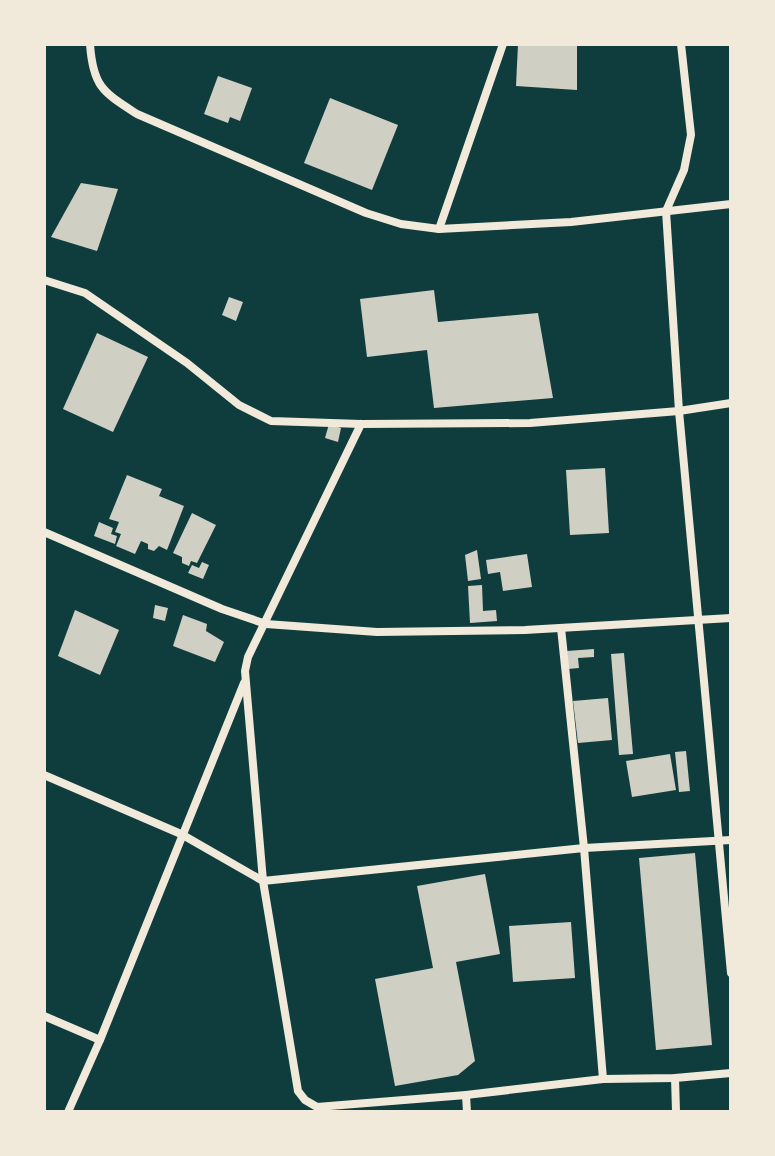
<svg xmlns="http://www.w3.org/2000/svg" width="775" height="1156" viewBox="0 0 775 1156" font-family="'IBM Plex Sans',sans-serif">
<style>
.building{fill:#cfcfc3}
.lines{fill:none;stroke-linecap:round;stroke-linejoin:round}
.minor{stroke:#f1e9da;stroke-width:8}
</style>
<rect width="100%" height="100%" fill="#0f3d3e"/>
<g class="building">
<path d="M518 44H577V90L516 86Z"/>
<path d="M218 76 252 88 240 121 230 117 228 123 204 114Z"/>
<path d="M330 98 398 125 372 190 304 163Z"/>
<path d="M81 183 118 189 97 251 51 237Z"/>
<path d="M434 290 438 322 538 313 553 398 434 408 427 350 367 357 360 299Z"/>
<path d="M229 297 243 302 236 321 222 315Z"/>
<path d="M97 333 148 357 113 432 63 409Z"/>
<path d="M329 424 341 428 338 442 325 438Z"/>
<path d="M605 468 609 533 570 535 566 470Z"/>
<path d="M127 475 162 489 159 496 184 506 167 550 159 546 154 551 148 549V544L141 541 135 554 116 546 121 534 115 532 119 522 109 519Z"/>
<path d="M192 513 216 525 197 563 191 561 189 566 182 563V557L173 553Z"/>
<path d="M99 522 113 528 111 534 117 536 115 544 94 536Z"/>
<path d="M477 550 481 579 468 581 465 555Z"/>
<path d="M527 554 532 587 503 591 500 572 488 574 486 560Z"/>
<path d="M202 562 209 565 203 579 188 573 192 565 199 568Z"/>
<path d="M482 585 483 611 496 610 497 621 470 623 468 586Z"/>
<path d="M155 605 168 608 165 621 153 618Z"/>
<path d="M75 610 119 630 100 675 58 656Z"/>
<path d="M183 615 207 624 206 631 224 642 215 662 173 646Z"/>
<path d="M594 649V657L578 658 579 668 568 669 567 651Z"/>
<path d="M624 653 633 754 619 755 611 654Z"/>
<path d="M608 698 612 740 578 743 573 701Z"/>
<path d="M686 751 690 791 679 792 675 752Z"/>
<path d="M670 754 676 790 632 797 626 761Z"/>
<path d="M695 853 712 1045 656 1050 639 858Z"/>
<path d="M485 874 500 954 456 962 475 1061 458 1075 395 1086 375 979 433 968 417 886Z"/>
<path d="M571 922 575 978 513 982 509 926Z"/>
</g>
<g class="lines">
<g class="minor">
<path d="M90 44C93 87 103 92 137 114L366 213 401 224 439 229 571 222 731 204"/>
<path d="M681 44 691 135 684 170 666 211 679 411 731 973"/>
<path d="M439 229 503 44"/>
<path d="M44 280 85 293 187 363 239 405 271 421 361 424 530 423 679 411 731 403"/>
<path d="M361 424 248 657 245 671 263 881 584 848 731 840"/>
<path d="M44 532 222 609 266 624 377 632 525 630 731 618"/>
<path d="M561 628 584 848 603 1079"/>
<path d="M44 775 181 834 263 881 298 1091 305 1100 317 1107 466 1095 603 1079 675 1078 731 1073"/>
<path d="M44 1016 100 1040"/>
<path d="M675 1078 676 1112"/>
<path d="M466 1095 467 1112"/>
<path d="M68 1112 100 1040 244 683"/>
</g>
</g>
<rect width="775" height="1156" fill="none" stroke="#f1e9da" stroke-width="92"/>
</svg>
